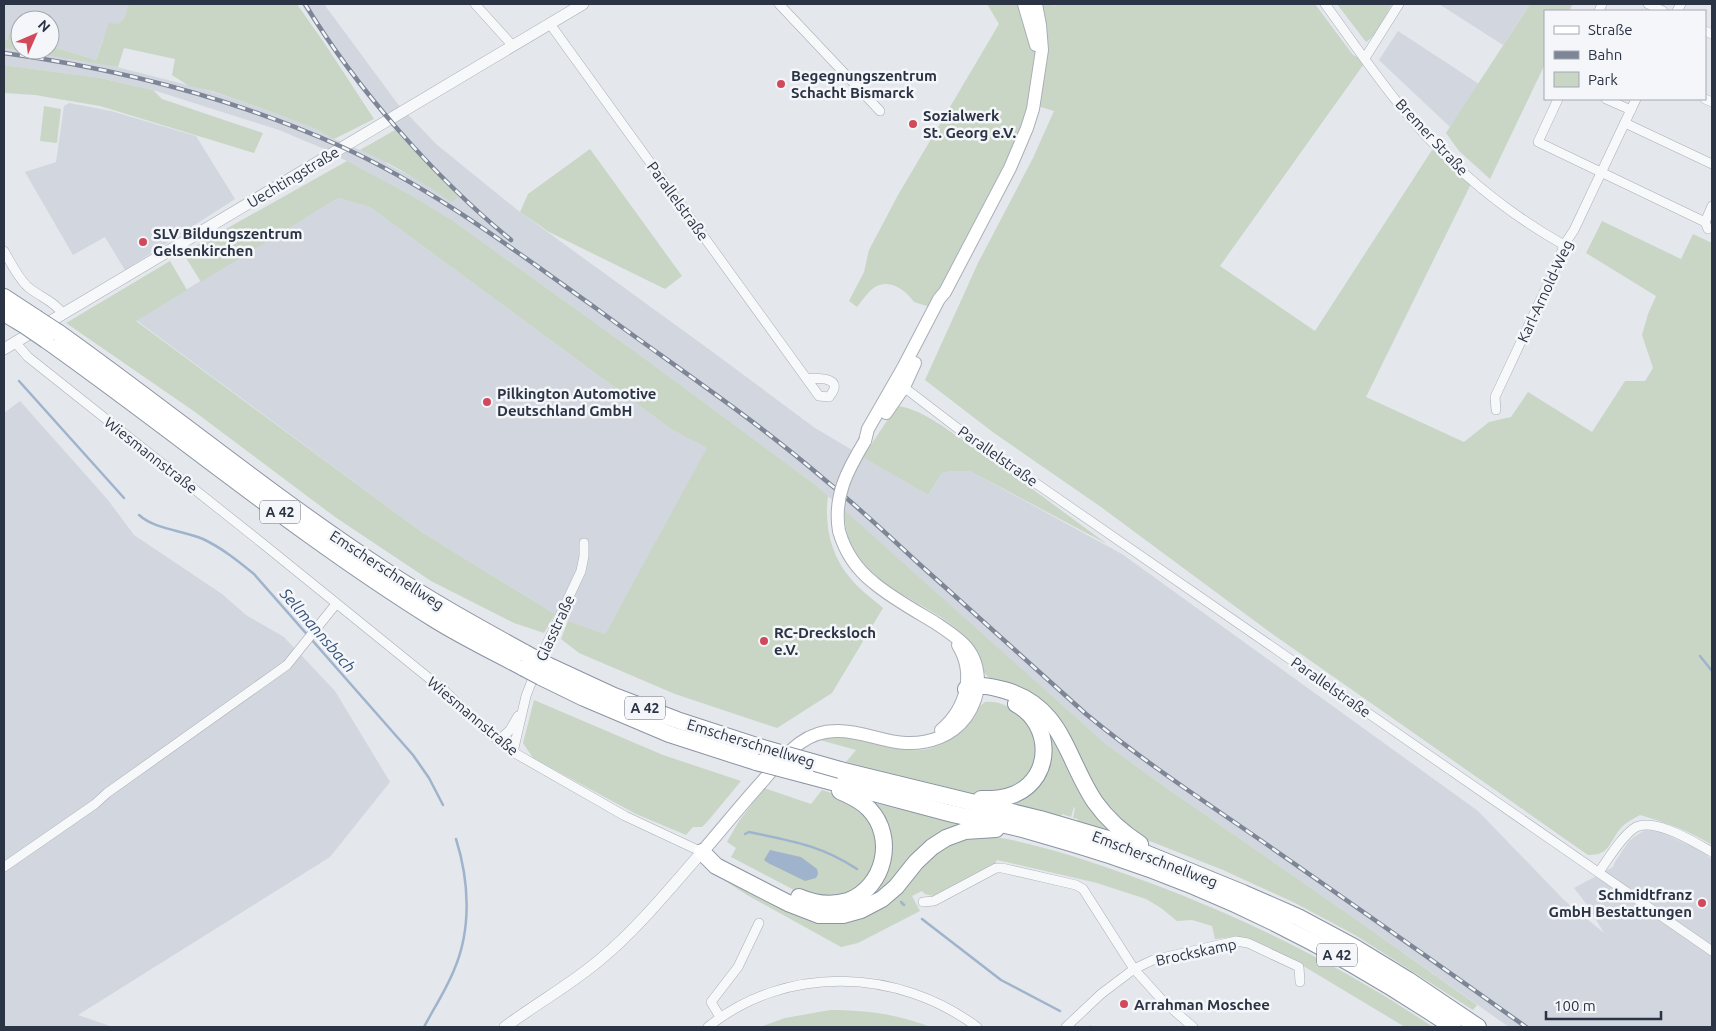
<svg xmlns="http://www.w3.org/2000/svg" width="1716" height="1031" viewBox="0 0 1716 1031" font-family="Ubuntu,sans-serif">
<style>
.built{fill:#d2d6de}
.green{fill:#c9d6c5}
.water{fill:#9fb4cc}
.lines{fill:none;stroke-linecap:round;stroke-linejoin:round}
.stream{stroke:#9fb4cc;stroke-width:2.5}
.minor-casing{stroke:#a9aeb7;stroke-width:10}
.tertiary-casing{stroke:#a9aeb7;stroke-width:12}
.secondary-casing{stroke:#a9aeb7;stroke-width:14}
.motorway-casing{stroke:#8b94a3;stroke-width:18}
.minor{stroke:#f7f8fa;stroke-width:9}
.tertiary{stroke:#f7f8fa;stroke-width:11}
.secondary{stroke:#fff;stroke-width:12}
.motorway{stroke:#fff;stroke-width:16}
.rail-casing{stroke:#7d8696;stroke-width:4.5}
.rail{stroke:#f4f6f9;stroke-width:2.5;stroke-dasharray:8;stroke-linecap:butt}
.secondary-bridge-casing{stroke:#a9aeb7;stroke-width:14;stroke-linecap:butt}
.motorway-bridge-casing{stroke:#8b94a3;stroke-width:18;stroke-linecap:butt}
.secondary-bridge{stroke:#fff;stroke-width:12}
.motorway-bridge{stroke:#fff;stroke-width:16}
.poi-dot{fill:#d1495b;stroke:#f4f6f9;stroke-width:2}
.labels{text-anchor:middle;dominant-baseline:central;stroke-width:5;stroke-linejoin:round;paint-order:stroke}
.shield{fill:#f4f6f9;stroke:#676e7b;stroke-width:1}
.shield-label{font-size:14px;font-weight:bold;fill:#2b3445}
.poi-label{font-size:15px;font-weight:bold;fill:#2b3445;stroke:#f4f6f9;text-anchor:start}
.street-label{font-size:15px;fill:#2b3445;stroke:#f4f6f9}
.water-label{font-size:16px;font-style:italic;fill:#34527a;stroke:#f4f6f9}
</style>
<rect width="100%" height="100%" fill="#e4e7ec"/>
<g class="built">
<path d="M4 4H135L124 19 103 39 96 60 50 46V20H20V36L9 33 7 40 4 39Z"/>
<path d="M301 4H324L397 103 436 144 520 212 710 350 815 428 928 495 942 473 953 471H970L1122 554 1478 811 1565 901 1604 933 1588 906 1574 888 1613 867 1615 862 1629 841 1634 837 1645 830 1660 832 1693 847 1712 859V1027H1509L1347 913 1168 789 1107 745 813 483 648 361 452 220 409 194 322 148 279 130 153 90 100 78 4 65V48L21 50 101 63 207 90 261 108 316 129 334 139 384 160 387 164 414 178 448 185 395 130 359 87Z"/>
<path d="M1439 4H1530L1503 45Z"/>
<path d="M1398 31 1479 84 1450 127 1379 60Z"/>
<path d="M69 103 111 111 196 136 235 199 125 270 105 237 73 255 25 172 56 162 64 106Z"/>
<path d="M338 198 370 207 671 429 708 448 605 634 568 621 555 614 423 533 136 320Z"/>
<path d="M20 401 108 500 134 535 222 594 246 615 284 637 335 691 390 782 330 857 78 1015 113 1027H4V413Z"/>
</g>
<g class="green">
<path d="M129 4H297L327 47 374 119 334 139 316 129 261 108 212 91 189 86 172 75 175 59 124 48 118 67 4 48V39L7 40 9 33 20 36V50H50V46L96 60 109 23 118 24 124 19Z"/>
<path d="M987 4H1054V7L1055 4H1315L1353 55 1366 61 1220 266 1315 331 1432 150 1471 184 1366 397 1464 442 1489 422 1511 417 1528 392 1592 432 1625 381H1645L1653 368 1642 335 1648 314 1656 296 1586 253 1602 221 1681 259 1693 234 1712 243V845C1690 831 1665 822 1640 815 1633 819 1625 823 1620 829 1608 844 1610 855 1588 855L1271 633 1101 507 994 433 925 380 978 263 1033 158 1054 111 1031 104 1024 126 930 307 914 302C904 288 886 276 870 291 865 296 861 302 857 307L849 301 864 272 869 250 898 195 999 24Z"/>
<path d="M1337 4H1392C1386 15 1377 36 1366 42Z"/>
<path d="M1530 4H1573L1569 11H1545V64L1490 179 1459 151 1446 133Z"/>
<path d="M4 65 100 78 153 90 162 99 263 133 254 153 100 106 35 95 4 93Z"/>
<path d="M44 106 61 109 57 143 40 141Z"/>
<path d="M395 130 458 197 452 202C423 183 393 164 360 150Z"/>
<path d="M590 149 682 276 665 289 549 232 520 212 528 194Z"/>
<path d="M347 161 409 194 452 220 648 361 813 483 828 496C824 526 831 556 851 579 860 590 873 599 883 608L832 693 777 728 675 694 579 653 561 639 568 621 605 634 707 448 671 429 370 207 338 198 201 282 183 253Z"/>
<path d="M170 261 187 290 136 321 423 533 555 614 544 633 514 623 431 581 335 517 195 412 66 323Z"/>
<path d="M899 406C924 411 943 427 963 440 1012 473 1059 509 1107 544L970 471H953L942 473 928 495 863 457 894 410Z"/>
<path d="M844 510 1107 745 1168 789 1347 913 1477 1005 1473 1010 1355 935 1295 903 1223 870 1142 838 1104 805 1063 727 988 677C980 669 979 657 973 647 970 640 963 634 958 630 927 603 875 588 853 551 847 539 845 524 844 510Z"/>
<path d="M534 700 663 755 741 781 707 822 702 827H693L686 835 636 814 533 758 523 743Z"/>
<path d="M985 702C1006 700 1019 714 1034 727L1038 763 1018 788 985 795 971 793 846 762 856 750 820 740C830 737 840 736 850 737 879 739 908 759 937 746 945 743 954 738 960 731 968 722 974 709 985 702Z"/>
<path d="M1037 714 1114 833 1077 821 1078 819 1073 818 1075 808 1074 807 1071 817 1062 814 1061 817 1004 802 1038 782Z"/>
<path d="M764 788 811 804 822 790 844 797 872 819 880 850 867 882 836 899 800 893 731 857 736 848 727 842 728 840 739 821Z"/>
<path d="M866 801 968 826 879 895 832 908 884 869Z"/>
<path d="M996 837C1042 845 1087 860 1131 876 1237 914 1339 964 1433 1027H1405L1300 964 1253 940 1235 937 1215 939 1212 926 1192 920 1177 921 1161 908 1146 899 1097 883 997 860 995 864 933 896 925 894 922 891 912 896 920 911 858 943 841 947 747 895 710 871 840 921 934 853 960 840Z"/>
<path d="M830 1010C865 1010 898 1014 930 1027H760L785 1018Z"/>
</g>
<path class="water" d="M770 850 801 857 817 869 818 874 816 878 805 881 768 863 764 860Z"/>
<g class="lines">
<g class="stream">
<path d="M19 381 124 498"/>
<path d="M139 515C156 530 182 530 203 539 222 548 238 561 254 574L413 755 429 778 443 805"/>
<path d="M1700 656 1712 671"/>
<path d="M745 834 749 832C792 841 820 845 857 869"/>
<path d="M901 902 904 905"/>
<path d="M922 919 1001 980 1060 1011"/>
<path d="M424 1027C434 1008 446 990 454 970 472 929 469 880 456 839"/>
<path d="M1090 1027H1091"/>
</g>
<defs>
<g id="minor">
<path d="M475 4 513 46"/>
<path d="M779 4 880 111"/>
<path d="M1325 4C1353 42 1380 83 1412 120 1455 170 1507 213 1564 245"/>
<path d="M1648 4 1663 11"/>
<path d="M1599 11 1602 4"/>
<path d="M1677 11 1681 4"/>
<path d="M550 24 819 396 829 397C846 377 818 378 806 378"/>
<path d="M1705 31 1712 34"/>
<path d="M1365 58 1399 4"/>
<path d="M1558 99 1538 142 1705 222 1708 229"/>
<path d="M1606 99 1631 110"/>
<path d="M1705 99 1712 102"/>
<path d="M1625 123 1712 164"/>
<path d="M1705 222 1712 206"/>
<path d="M4 251C11 263 18 278 28 287 40 297 54 301 63 314"/>
<path d="M15 342 28 357 262 543 446 692 484 729 513 752 625 816 702 852"/>
<path d="M901 385 969 437 1712 951"/>
<path d="M1496 410 1495 397 1556 267 1564 245 1574 230 1636 99"/>
<path d="M498 741 510 730 518 716"/>
<path d="M513 752 526 696 543 652 581 571 584 556V543"/>
<path d="M4 867 95 804 107 793 287 665 336 604"/>
<path d="M1599 872C1609 858 1619 840 1633 829 1651 815 1694 842 1712 852"/>
<path d="M923 902 934 901 996 868H1002L1076 885 1083 889 1134 969 1162 1000 1193 1027"/>
<path d="M720 1017 711 1002 738 967 759 923"/>
<path d="M708 1027C786 964 898 968 977 1027"/>
<path d="M1066 1027 1101 994 1134 969 1153 960 1236 941 1248 943 1299 967 1300 982"/>
</g>
<g id="tertiary">
<path d="M4 349 583 4"/>
<path d="M505 1027C537 1003 572 984 602 958 639 927 670 888 702 852"/>
</g>
<g id="secondary">
<path d="M1024 4 1036 45"/>
<path d="M886 413 904 387 915 363"/>
<path d="M865 441 868 429 903 368 939 299 945 292 1010 168 1027 128 1033 109 1042 50 1040 25 1036 4"/>
<path d="M941 730C966 709 976 674 958 645"/>
<path d="M702 852C722 829 741 805 761 783 773 769 785 754 800 743 811 735 823 731 836 731 860 730 882 742 906 743 929 744 952 736 966 717 973 707 978 695 978 682 978 649 958 638 934 622 914 610 892 598 874 583 856 569 845 552 839 531"/>
</g>
<g id="motorway">
<path d="M4 297 36 318"/>
<path d="M4 313 24 325"/>
<path d="M59 333C167 410 270 495 381 568 427 599 476 626 525 653"/>
<path d="M46 340C176 432 299 535 434 619 463 637 494 652 524 668"/>
<path d="M547 665 614 696 677 720 766 749"/>
<path d="M541 677 584 698 669 734 756 762"/>
<path d="M966 689C981 684 989 686 1004 690 1063 706 1066 759 1095 802 1107 819 1123 833 1140 844"/>
<path d="M840 770 1040 819 1118 842 1243 893 1298 917 1354 947 1408 980 1478 1027"/>
<path d="M806 775C852 787 899 800 945 812 972 819 999 823 1026 830 1054 838 1082 846 1109 855 1232 895 1346 955 1453 1027"/>
<path d="M981 799C993 799 1004 799 1015 794 1054 777 1052 723 1016 704"/>
<path d="M702 852 716 866 788 903 819 915H843L861 910 882 899 896 887 916 862 932 847 946 838 965 831 996 829"/>
<path d="M799 897C815 904 831 906 848 901 885 887 896 837 869 809 861 800 850 796 840 791"/>
</g>
</defs>
<use href="#minor" class="minor-casing"/>
<use href="#tertiary" class="tertiary-casing"/>
<use href="#secondary" class="secondary-casing"/>
<use href="#motorway" class="motorway-casing"/>
<use href="#minor" class="minor"/>
<use href="#tertiary" class="tertiary"/>
<use href="#secondary" class="secondary"/>
<use href="#motorway" class="motorway"/>
<defs>
<g id="rail">
<path d="M305 4C356 88 434 177 511 240"/>
<path d="M4 53C120 69 233 98 340 146 433 188 514 250 597 309 673 365 753 418 825 480 857 506 887 534 917 562 973 612 1029 663 1086 714 1144 762 1207 803 1269 846 1355 906 1441 966 1526 1027"/>
</g>
</defs>
<use href="#rail" class="rail-casing"/>
<use href="#rail" class="rail"/>
<defs>
<path id="secondary-bridge" d="M839 531C833 496 848 469 865 441"/>
<g id="motorway-bridge">
<path d="M36 318 59 333"/>
<path d="M24 325 46 340"/>
<path d="M525 653 547 665"/>
<path d="M524 668 541 677"/>
<path d="M766 749 840 770"/>
<path d="M756 762 806 775"/>
</g>
</defs>
<use href="#secondary-bridge" class="secondary-bridge-casing"/>
<use href="#motorway-bridge" class="motorway-bridge-casing"/>
<use href="#secondary-bridge" class="secondary-bridge"/>
<use href="#motorway-bridge" class="motorway-bridge"/>
</g>
<g class="poi-dot">
<circle cx="781" cy="84" r="5"/>
<circle cx="913" cy="124" r="5"/>
<circle cx="143" cy="242" r="5"/>
<circle cx="487" cy="402" r="5"/>
<circle cx="764" cy="641" r="5"/>
<circle cx="1702" cy="903" r="5"/>
<circle cx="1124" cy="1004" r="5"/>
</g>
<g class="labels">
<g class="shield">
<rect x="260" y="500.5" width="40" height="23" rx="4"/>
<rect x="625" y="696.5" width="40" height="23" rx="4"/>
<rect x="1317" y="943.5" width="40" height="23" rx="4"/>
</g>
<g class="shield-label">
<text x="280" y="512">A 42</text>
<text x="645" y="708">A 42</text>
<text x="1337" y="955">A 42</text>
</g>
<g class="poi-label">
<text x="791" y="75">Begegnungszentrum<tspan x="791" dy="17">Schacht Bismarck</tspan></text>
<text x="923" y="115">Sozialwerk<tspan x="923" dy="17">St. Georg e.V.</tspan></text>
<text x="153" y="233">SLV Bildungszentrum<tspan x="153" dy="17">Gelsenkirchen</tspan></text>
<text x="497" y="393">Pilkington Automotive<tspan x="497" dy="17">Deutschland GmbH</tspan></text>
<text x="774" y="632">RC-Drecksloch<tspan x="774" dy="17">e.V.</tspan></text>
<text x="1692" y="894" text-anchor="end">Schmidtfranz<tspan x="1692" dy="17">GmbH Bestattungen</tspan></text>
<text x="1134" y="1004">Arrahman Moschee</text>
</g>
<g class="street-label">
<text transform="translate(1432 137) rotate(47)">Bremer Straße</text>
<text transform="translate(293 177) rotate(-31)">Uechtingstraße</text>
<text transform="translate(678 201) rotate(54)">Parallelstraße</text>
<text transform="translate(1545 291) rotate(-65)">Karl-Arnold-Weg</text>
<text transform="translate(151 455) rotate(38)">Wiesmannstraße</text>
<text transform="translate(998 456) rotate(35)">Parallelstraße</text>
<text transform="translate(387 570) rotate(33)">Emscherschnellweg</text>
<text transform="translate(555 628) rotate(-65)">Glasstraße</text>
<text transform="translate(1331 687) rotate(35)">Parallelstraße</text>
<text transform="translate(473 716) rotate(40)">Wiesmannstraße</text>
<text transform="translate(751 743) rotate(17)">Emscherschnellweg</text>
<text transform="translate(1155 859) rotate(21)">Emscherschnellweg</text>
<text transform="translate(1196 952) rotate(-12)">Brockskamp</text>
</g>
<g class="water-label">
<text transform="translate(318 630) rotate(49)">Sellmannsbach</text>
</g>
</g>
<rect width="1716" height="1031" fill="none" stroke="#2b3445" stroke-width="10"/>
<rect x="1544" y="10" width="162" height="90" fill="#f4f6f9" stroke="#a4a8b1"/>
<rect x="1554" y="26" width="25" height="8" fill="#ffffff" stroke="#a4a8b1"/>
<text x="1588" y="35" font-size="15" fill="#2b3445">Straße</text>
<rect x="1554" y="51" width="25" height="8" fill="#7d8696" stroke="#a4a8b1"/>
<text x="1588" y="60" font-size="15" fill="#2b3445">Bahn</text>
<rect x="1554" y="72" width="25" height="15" fill="#c9d6c5" stroke="#a4a8b1"/>
<text x="1588" y="85" font-size="15" fill="#2b3445">Park</text>
<g transform="translate(35 35) rotate(45)"><circle r="24" fill="#f4f6f9" stroke="#a4a8b1"/>
<path d="M0-4L9 19L0 12L-9 19Z" fill="#d1495b"/>
<text y="-8" font-size="14" font-weight="bold" text-anchor="middle" fill="#2b3445">N</text>
</g>
<path d="M1546 1011v8h115v-8" fill="none" stroke="#2b3445" stroke-width="2.5"/>
<text x="1554" y="1011" font-size="15" fill="#2b3445" stroke="#f4f6f9" stroke-width="4" paint-order="stroke">100 m</text>
</svg>
